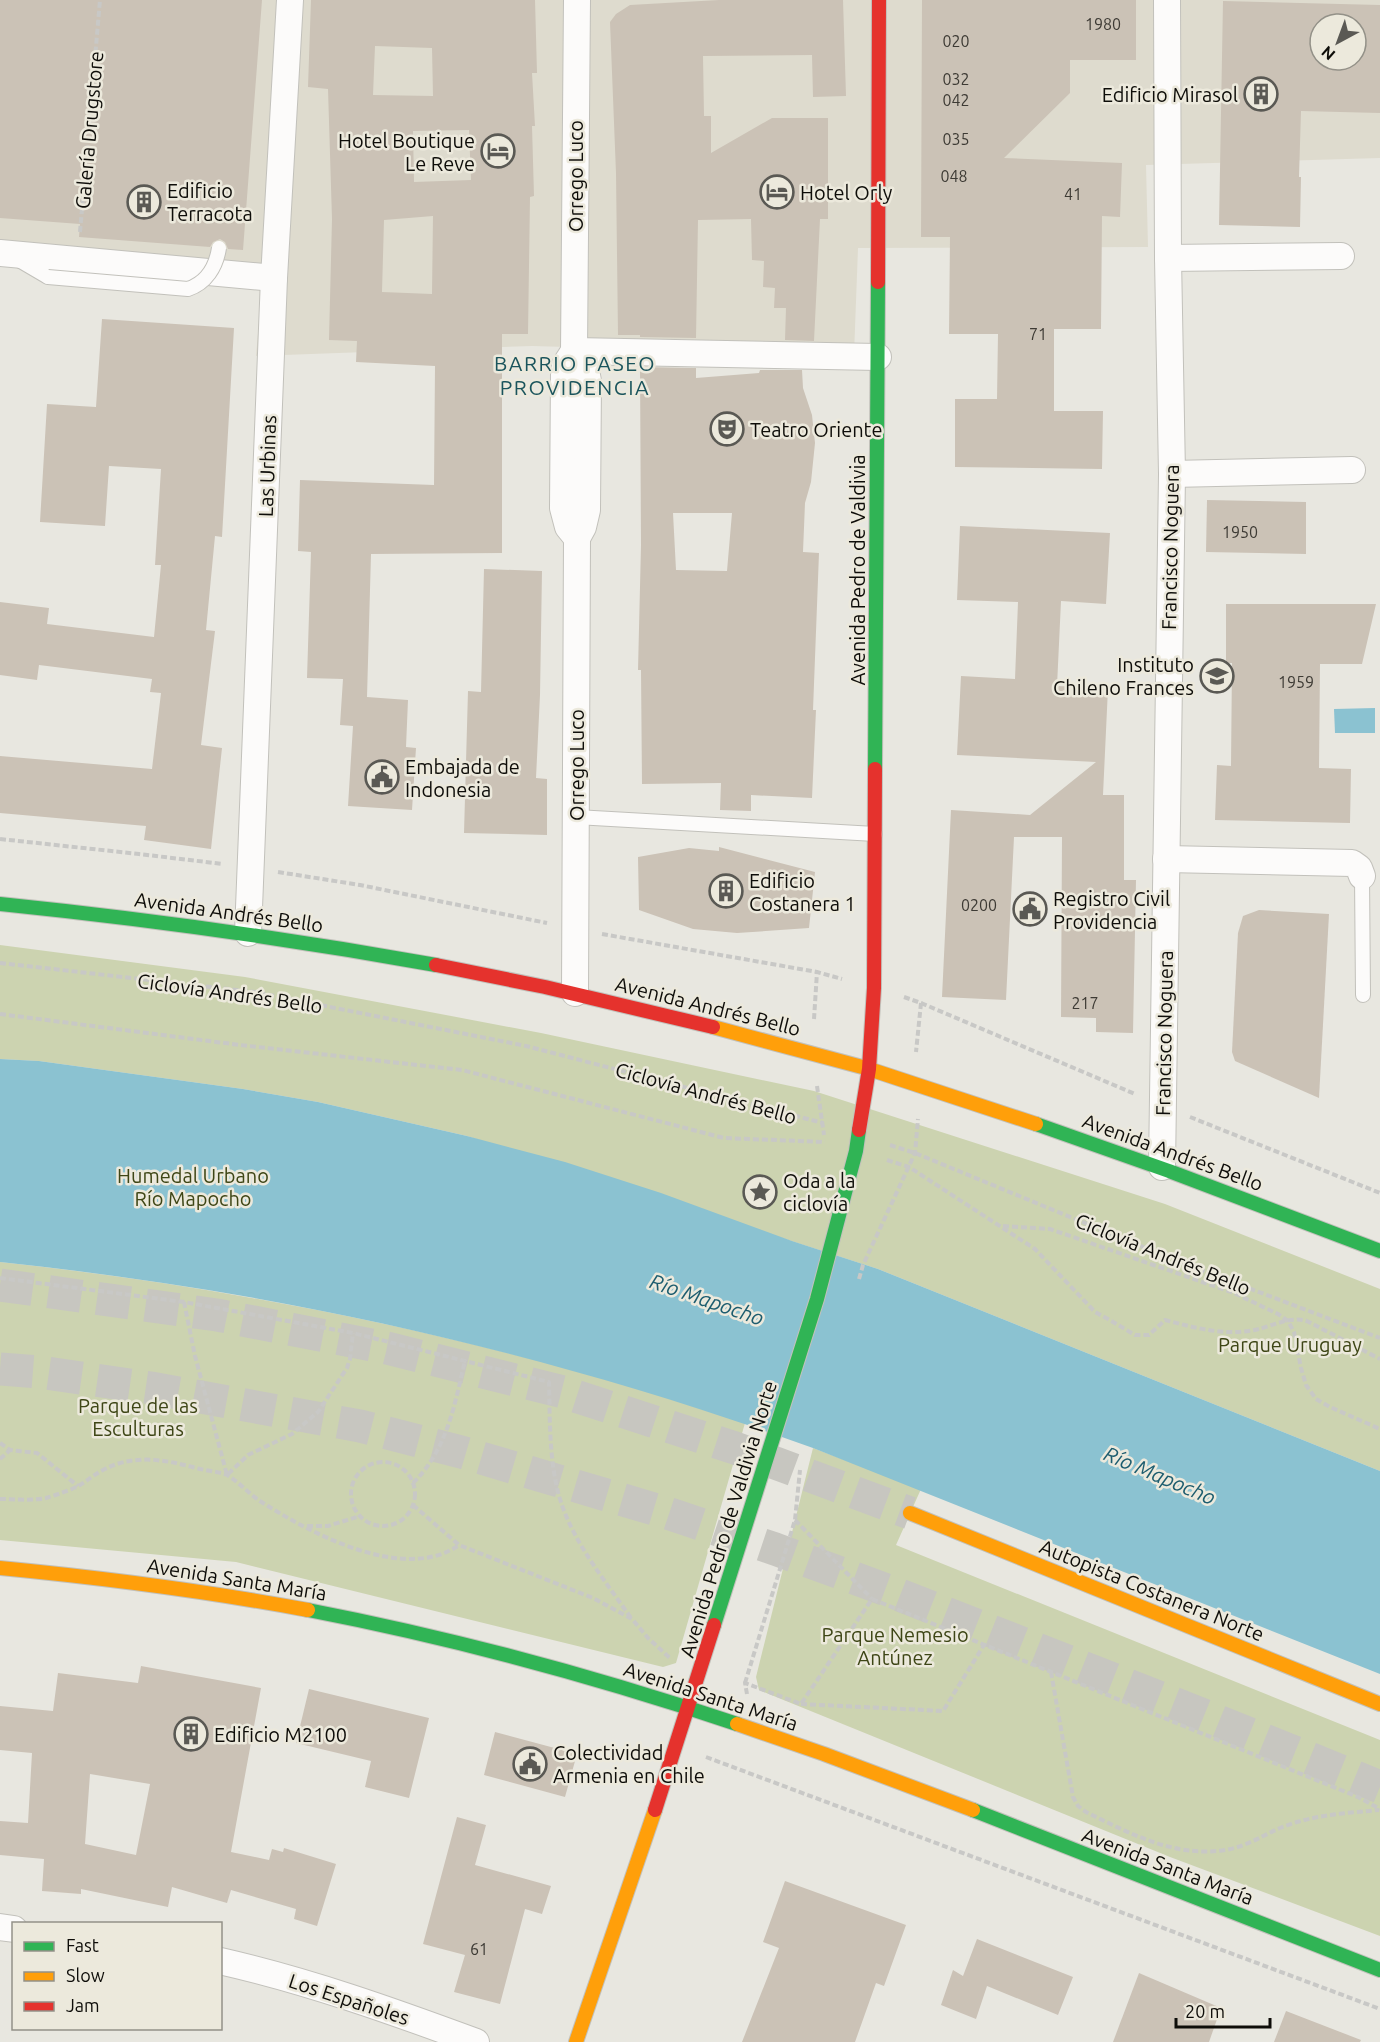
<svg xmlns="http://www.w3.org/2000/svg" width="1380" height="2042" viewBox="0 0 1380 2042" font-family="Ubuntu,sans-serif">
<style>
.built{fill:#dedbce;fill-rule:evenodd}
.green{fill:#ccd3b0}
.water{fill:#8bc2d1}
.building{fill:#cbc2b6;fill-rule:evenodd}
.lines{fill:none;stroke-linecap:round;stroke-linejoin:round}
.highway-tunnel{stroke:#c7c6c0;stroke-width:33;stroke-dasharray:33 16;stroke-linecap:butt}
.lane-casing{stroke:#c2c1bb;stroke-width:16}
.street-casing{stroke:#c2c1bb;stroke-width:28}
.fast-casing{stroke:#c2c1bb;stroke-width:16}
.slow-casing{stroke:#c2c1bb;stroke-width:16}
.jam-casing{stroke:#c2c1bb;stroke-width:16}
.path{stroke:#c8c8c6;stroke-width:4;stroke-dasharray:6 3;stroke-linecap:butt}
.lane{stroke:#fcfbfa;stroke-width:14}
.street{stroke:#fcfbfa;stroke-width:26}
.fast{stroke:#30b455;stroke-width:14}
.slow{stroke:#ff9f0a;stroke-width:14}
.jam{stroke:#e5322d;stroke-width:14}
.lane-bridge-casing{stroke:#c2c1bb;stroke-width:16;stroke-linecap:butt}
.lane-bridge{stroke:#fcfbfa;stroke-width:14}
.labels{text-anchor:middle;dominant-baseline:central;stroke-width:5;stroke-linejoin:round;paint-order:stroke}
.number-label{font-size:16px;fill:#3d3a34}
.poi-label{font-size:20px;fill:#0e0d09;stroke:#ece9dc;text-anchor:start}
.street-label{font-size:20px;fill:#0e0d09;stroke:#ece9dc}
.park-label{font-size:20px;fill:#3e4616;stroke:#ece9dc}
.neighbourhood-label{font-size:21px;letter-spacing:1.5px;fill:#1a545c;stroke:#ece9dc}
.water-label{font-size:21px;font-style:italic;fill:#1d5d6f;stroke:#ece9dc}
</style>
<rect width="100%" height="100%" fill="#e8e7e0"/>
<path class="built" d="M0 0H1380V158L1146 165 1148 247 858 248 854 355 532 346 256 356 264 264 0 241ZM1320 24H1356V60H1320Z"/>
<g class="green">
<path d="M0 945 245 977 541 1033 814 1091 1165 1204 1380 1289V1471L878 1269 467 1136 318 1102 243 1089 39 1061 0 1059Z"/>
<path d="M0 1262C197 1283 394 1321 585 1373 639 1388 692 1406 745 1423L676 1663 663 1667 236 1562 0 1540Z"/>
<path d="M813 1448 921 1489 896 1545 1380 1740V1936L1170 1857 759 1690 756 1677Z"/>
</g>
<g class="water">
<path d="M1375 708V733H1335L1334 709Z"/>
<path d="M0 1059 39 1061 243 1089 318 1102 467 1136 565 1162 661 1193 792 1241 878 1269 1380 1471V1674L813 1448C552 1353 277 1291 0 1262Z"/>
</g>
<g class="building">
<path d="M0 0H262L243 250 228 249 225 242 220 239 213 242 210 247 79 237 80 224 0 218Z"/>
<path d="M311 0H535L537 73H532L535 126H532L534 196 530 197 528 334H502V553L371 554 367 697 408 700 406 747 416 748 412 810 348 806 353 726 340 725 343 679 307 678 311 552 298 551 300 480 434 485 435 366 356 362 357 341 329 340 332 219 328 89 308 87ZM375 46 432 48 433 96 373 95ZM469 130 471 180 414 182 413 131ZM433 216 432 294 382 292 384 220Z"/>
<path d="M719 0H843L846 96 813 97 812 55 703 56 704 116H711V153L772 118H828V219H820L814 341 785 340 786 308H774L775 288 763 287 764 261 752 260 751 219 698 220 696 338 640 337V335H618L616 173 610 22 616 14 630 5Z"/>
<path d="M922 0H1136V60H1070V93L1004 158 1122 163 1120 217 1102 216 1101 329H1054V411H1103L1102 469 955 467V399H997L998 334H949L950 237H921Z"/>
<path d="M1223 1 1380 5V113L1301 111 1299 177H1301L1300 227 1219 225ZM1320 24H1356V60H1320Z"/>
<path d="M102 319 234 328 222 537 215 536 206 630 215 631 201 745 222 748 211 849 144 840 146 826 0 813V756L152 769 161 693 150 692 152 679 39 665 37 680 0 675V602L49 608 47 624 154 637 161 565H155L161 469 109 466 105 526 40 522 47 404 96 407Z"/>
<path d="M640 367 696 368V378L759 373 760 370H802L803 388 812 415 815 443 811 482 805 503 803 552 819 553 813 710H816L812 798 751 795V811L720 810 721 783 642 784 641 670H638L641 545ZM673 513H732L727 571 676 570Z"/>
<path d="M1207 500 1306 502V554L1206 552Z"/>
<path d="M960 526 1110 533 1106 604 1061 601 1057 686 1108 688 1103 795H1124V880H1136L1133 1033 1096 1032V1018L1061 1017 1062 837H1014L1006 1000 942 997 951 810 1030 815 1096 762 957 755 961 676 1015 679 1018 602 957 600Z"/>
<path d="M484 569 542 571 540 695 536 778 547 779V835L464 833 468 691 481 692Z"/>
<path d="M1226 604H1376L1362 664H1320L1319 768 1351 769 1350 823 1215 820 1217 765 1231 766 1232 663H1226Z"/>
<path d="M719 847 815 872 809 928 737 933 693 929 639 910 638 857 689 848 719 851Z"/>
<path d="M1259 910 1329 914 1319 1098 1235 1061 1232 1052 1238 933 1243 916Z"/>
<path d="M141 1666 261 1688 231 1852 269 1860 272 1849 283 1852 284 1848 336 1864 317 1926 294 1919 296 1909 231 1890 227 1903 172 1887 168 1907 81 1889V1894L42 1891 44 1859 0 1855V1821L28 1823 32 1753 0 1750V1706L53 1711 58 1673 138 1683ZM90 1774 150 1784 136 1855 85 1844Z"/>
<path d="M309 1689 429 1718 409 1798 365 1787 371 1761 296 1743Z"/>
<path d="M495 1732 577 1754 565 1797 484 1775Z"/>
<path d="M457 1817 486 1825 475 1865 551 1886 542 1914 525 1909 500 2004 454 1992 465 1955 423 1944Z"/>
<path d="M785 1881 906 1925 884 1986 876 1983 855 2042H742L779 1948 763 1942Z"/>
<path d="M977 1939 1073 1977 1058 2015 987 1986 976 2019 941 2005 953 1970 963 1976Z"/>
<path d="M1139 1973 1221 2008 1209 2042H1113Z"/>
<path d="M1286 2011 1361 2040 1360 2042H1274Z"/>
</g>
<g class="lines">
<g class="highway-tunnel">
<path d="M0 1285 217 1315 387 1348 563 1392 735 1448 910 1513"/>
<path d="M0 1369 39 1372 151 1388 360 1426 461 1452 664 1512 775 1549 895 1593 1186 1708 1380 1787"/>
</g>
<defs>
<g id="lane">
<path d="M19 260 48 277"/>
<path d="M576 817 875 834"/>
<path d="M1362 876 1363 995"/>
</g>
<g id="street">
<path d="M577 0 574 351 565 365 564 373 563 508 568 527 577 538"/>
<path d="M0 253 274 278"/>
<path d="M1168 258 1341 256"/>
<path d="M574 351 585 365 588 381 587 510 583 527 577 538 575 993"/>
<path d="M574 351 878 357"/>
<path d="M1172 474 1352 470"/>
<path d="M1166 859 1352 863 1359 868 1362 876"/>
<path d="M248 933 274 278 290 0"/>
<path d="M1162 1167 1172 474 1168 258 1167 0"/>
<path d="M0 1927 14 1929"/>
<path d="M220 1961C308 1981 392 2011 476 2042"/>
</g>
<g id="fast">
<path d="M875 769 878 282"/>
<path d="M0 904C147 919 291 939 436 965"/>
<path d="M1036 1124 1169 1171 1380 1251"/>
<path d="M308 1610C453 1638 597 1677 737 1724"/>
<path d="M714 1625 817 1299 856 1151 859 1130"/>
<path d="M973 1810 1380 1970"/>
</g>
<g id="slow">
<path d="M713 1027 866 1068 1036 1124"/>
<path d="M910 1513 1380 1704"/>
<path d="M0 1568C104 1578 206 1591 308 1610"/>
<path d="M737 1724 824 1754 973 1810"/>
<path d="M576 2042 655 1810"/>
</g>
<g id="jam">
<path d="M878 282 879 0"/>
<path d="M436 965 545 987 713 1027"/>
<path d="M859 1130 869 1069 874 988 875 769"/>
<path d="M655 1810 714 1625"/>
</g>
</defs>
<use href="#lane" class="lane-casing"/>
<use href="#street" class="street-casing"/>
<use href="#fast" class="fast-casing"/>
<use href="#slow" class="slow-casing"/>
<use href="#jam" class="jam-casing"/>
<g class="path">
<path d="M80 232 100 0"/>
<path d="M0 839 139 854 223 864"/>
<path d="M278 872 360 885 547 923"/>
<path d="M602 934 817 972"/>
<path d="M0 963 255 992 526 1046 823 1123"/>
<path d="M904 997 921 1003 916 1052"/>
<path d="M921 1003 1135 1094"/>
<path d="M0 1014 240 1045 462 1070 724 1138 825 1142"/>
<path d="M814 1019 817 972 842 979"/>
<path d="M817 1086 824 1135"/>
<path d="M1190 1117 1380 1193"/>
<path d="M890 1145 915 1153 1172 1259 1380 1338"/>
<path d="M887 1160 909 1167 1035 1249 1095 1312 1108 1319 1135 1335H1149L1165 1320C1196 1328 1227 1337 1259 1329 1274 1325 1294 1315 1309 1322L1380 1359"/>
<path d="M1003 1226 1050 1229 1234 1293 1278 1314 1288 1321 1294 1332 1301 1368 1306 1385 1316 1399 1330 1407 1380 1429"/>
<path d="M0 1278 184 1302 353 1333 549 1382C550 1419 549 1456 558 1492 570 1539 604 1579 631 1618"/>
<path d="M859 1279 863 1265 915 1153 918 1119"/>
<path d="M184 1302 195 1356 227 1475 248 1455 292 1434 318 1412 347 1368 350 1359 353 1333"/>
<path d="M0 1443 10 1450 37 1453 78 1486"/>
<path d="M0 1459 10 1450"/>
<circle cx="383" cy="1494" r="32"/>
<path d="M413 1483C447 1450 455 1404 465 1360"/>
<path d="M0 1499C14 1499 32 1501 46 1498 56 1495 71 1490 80 1485 88 1480 95 1474 103 1470 135 1453 167 1460 200 1469 209 1471 220 1472 227 1475 239 1482 248 1493 260 1501 308 1532 404 1584 459 1545"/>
<path d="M413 1505 459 1545 593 1598 632 1619 648 1638 671 1659"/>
<path d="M795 1520 872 1599"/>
<path d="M307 1526H328L360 1516"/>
<path d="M1051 1672 1073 1797 1078 1806 1086 1812C1129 1833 1175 1858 1225 1850 1245 1847 1262 1836 1280 1828 1311 1815 1346 1813 1379 1810"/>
<path d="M745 1683 795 1520 800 1470"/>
<path d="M747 1694 745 1683 801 1704 872 1599 1358 1797 1380 1809"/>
<path d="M801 1704 943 1711 984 1645"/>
<path d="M706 1757 1380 2009"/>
</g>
<use href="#lane" class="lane"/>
<use href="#street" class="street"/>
<use href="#fast" class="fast"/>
<use href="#slow" class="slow"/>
<use href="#jam" class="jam"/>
<defs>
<path id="lane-bridge" d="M48 277 188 289C206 283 216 267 219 248"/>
</defs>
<use href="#lane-bridge" class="lane-bridge-casing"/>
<use href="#lane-bridge" class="lane-bridge"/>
</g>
<defs>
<symbol id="building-ring" viewBox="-11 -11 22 22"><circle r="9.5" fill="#ece9dc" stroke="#5a5954" stroke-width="1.5"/><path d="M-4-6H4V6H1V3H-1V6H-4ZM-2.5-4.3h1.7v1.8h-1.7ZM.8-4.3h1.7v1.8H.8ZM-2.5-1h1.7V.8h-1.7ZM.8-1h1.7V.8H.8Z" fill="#5a5954"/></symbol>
<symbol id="hotel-ring" viewBox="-11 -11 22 22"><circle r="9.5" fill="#ece9dc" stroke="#5a5954" stroke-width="1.5"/><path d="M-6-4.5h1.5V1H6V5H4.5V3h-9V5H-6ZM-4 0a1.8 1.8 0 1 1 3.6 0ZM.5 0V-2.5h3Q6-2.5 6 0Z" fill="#5a5954"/></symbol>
<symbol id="theatre-ring" viewBox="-11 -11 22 22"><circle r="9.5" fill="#ece9dc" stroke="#5a5954" stroke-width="1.5"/><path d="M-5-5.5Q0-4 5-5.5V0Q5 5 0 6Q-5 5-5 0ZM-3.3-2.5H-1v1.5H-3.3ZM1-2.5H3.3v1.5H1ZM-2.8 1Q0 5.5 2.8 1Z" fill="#5a5954"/></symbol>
<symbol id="university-ring" viewBox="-11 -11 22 22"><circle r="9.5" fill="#ece9dc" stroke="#5a5954" stroke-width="1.5"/><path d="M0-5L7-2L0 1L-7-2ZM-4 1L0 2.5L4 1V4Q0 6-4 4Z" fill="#5a5954"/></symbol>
<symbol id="civic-ring" viewBox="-11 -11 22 22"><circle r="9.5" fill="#ece9dc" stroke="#5a5954" stroke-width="1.5"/><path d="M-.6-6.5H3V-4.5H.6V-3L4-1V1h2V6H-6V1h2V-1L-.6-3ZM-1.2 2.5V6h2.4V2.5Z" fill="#5a5954"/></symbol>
<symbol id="sight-ring" viewBox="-11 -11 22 22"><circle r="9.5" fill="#ece9dc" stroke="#5a5954" stroke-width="1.5"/><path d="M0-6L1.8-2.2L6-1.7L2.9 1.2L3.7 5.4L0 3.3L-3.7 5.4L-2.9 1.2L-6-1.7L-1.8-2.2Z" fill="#5a5954"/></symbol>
</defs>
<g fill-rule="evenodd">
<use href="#building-ring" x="1242" y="75" width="38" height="38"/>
<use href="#hotel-ring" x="479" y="132" width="38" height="38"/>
<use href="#hotel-ring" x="758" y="173" width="38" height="38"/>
<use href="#building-ring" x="125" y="183" width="38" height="38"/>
<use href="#theatre-ring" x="708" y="410" width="38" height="38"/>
<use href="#university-ring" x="1198" y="657" width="38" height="38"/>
<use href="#civic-ring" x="363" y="758" width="38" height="38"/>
<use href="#building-ring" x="707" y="872" width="38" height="38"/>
<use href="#civic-ring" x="1011" y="890" width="38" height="38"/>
<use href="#sight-ring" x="741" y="1173" width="38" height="38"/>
<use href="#building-ring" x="172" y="1715" width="38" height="38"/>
<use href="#civic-ring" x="511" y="1745" width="38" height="38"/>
</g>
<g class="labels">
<g class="number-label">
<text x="1103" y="24">1980</text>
<text x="956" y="41">020</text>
<text x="956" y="79">032</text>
<text x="956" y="100">042</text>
<text x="956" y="139">035</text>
<text x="954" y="176">048</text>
<text x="1073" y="194">41</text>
<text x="1038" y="334">71</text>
<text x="1240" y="532">1950</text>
<text x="1296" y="682">1959</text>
<text x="979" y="905">0200</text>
<text x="1085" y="1003">217</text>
<text x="479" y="1949">61</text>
</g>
<g class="poi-label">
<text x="1238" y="94" text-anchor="end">Edificio Mirasol</text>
<text x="475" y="140" text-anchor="end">Hotel Boutique<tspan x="475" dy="23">Le Reve</tspan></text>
<text x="167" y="190">Edificio<tspan x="167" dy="23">Terracota</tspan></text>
<text x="800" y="192">Hotel Orly</text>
<text x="750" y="429">Teatro Oriente</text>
<text x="1194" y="664" text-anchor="end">Instituto<tspan x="1194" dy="23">Chileno Frances</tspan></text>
<text x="405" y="766">Embajada de<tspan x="405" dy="23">Indonesia</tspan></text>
<text x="749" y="880">Edificio<tspan x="749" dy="23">Costanera 1</tspan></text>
<text x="1053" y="898">Registro Civil<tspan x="1053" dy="23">Providencia</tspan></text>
<text x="783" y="1180">Oda a la<tspan x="783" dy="23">ciclovía</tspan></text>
<text x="214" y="1734">Edificio M2100</text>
<text x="553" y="1752">Colectividad<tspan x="553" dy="23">Armenia en Chile</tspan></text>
</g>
<g class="street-label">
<text transform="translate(89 130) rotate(-85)">Galería Drugstore</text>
<text transform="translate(575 176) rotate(-90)">Orrego Luco</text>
<text transform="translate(267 466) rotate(-88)">Las Urbinas</text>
<text transform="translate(1170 547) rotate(-89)">Francisco Noguera</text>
<text transform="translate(857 570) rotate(-90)">Avenida Pedro de Valdivia</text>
<text transform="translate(576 765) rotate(-90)">Orrego Luco</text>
<text transform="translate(229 912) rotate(8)">Avenida Andrés Bello</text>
<text transform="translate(230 993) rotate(8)">Ciclovía Andrés Bello</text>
<text transform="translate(708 1006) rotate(14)">Avenida Andrés Bello</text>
<text transform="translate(1164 1033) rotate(-89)">Francisco Noguera</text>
<text transform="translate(706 1093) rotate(15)">Ciclovía Andrés Bello</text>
<text transform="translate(1173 1152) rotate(20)">Avenida Andrés Bello</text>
<text transform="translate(1163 1254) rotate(22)">Ciclovía Andrés Bello</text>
<text transform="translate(728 1519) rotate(-73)">Avenida Pedro de Valdivia Norte</text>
<text transform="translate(237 1579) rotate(9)">Avenida Santa María</text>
<text transform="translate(1152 1590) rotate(22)">Autopista Costanera Norte</text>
<text transform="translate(711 1696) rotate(18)">Avenida Santa María</text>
<text transform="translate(1168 1866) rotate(21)">Avenida Santa María</text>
<text transform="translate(349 1999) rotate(18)">Los Españoles</text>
</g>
<g class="park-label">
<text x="193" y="1175">Humedal Urbano<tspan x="193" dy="23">Río Mapocho</tspan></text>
<text x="1290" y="1344">Parque Uruguay</text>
<text x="138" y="1405">Parque de las<tspan x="138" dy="23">Esculturas</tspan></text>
<text x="895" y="1634">Parque Nemesio<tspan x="895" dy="23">Antúnez</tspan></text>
</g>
<g class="neighbourhood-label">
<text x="575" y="363">BARRIO PASEO<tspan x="575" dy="24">PROVIDENCIA</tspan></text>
</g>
<g class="water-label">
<text transform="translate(707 1299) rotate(19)">Río Mapocho</text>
<text transform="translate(1160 1475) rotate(23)">Río Mapocho</text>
</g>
</g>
<rect x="12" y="1922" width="210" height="108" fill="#ece9dc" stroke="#939188" stroke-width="1.5"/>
<rect x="24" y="1942" width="30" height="9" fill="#30b455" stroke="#939188" stroke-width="1.5"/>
<text x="66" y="1952" font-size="18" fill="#0e0d09">Fast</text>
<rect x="24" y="1972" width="30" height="9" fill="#ff9f0a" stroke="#939188" stroke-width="1.5"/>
<text x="66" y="1982" font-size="18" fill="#0e0d09">Slow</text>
<rect x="24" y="2002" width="30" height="9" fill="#e5322d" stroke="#939188" stroke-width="1.5"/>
<text x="66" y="2012" font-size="18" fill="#0e0d09">Jam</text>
<g transform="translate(1338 42) rotate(221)"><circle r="28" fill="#ece9dc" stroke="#939188" stroke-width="1.5"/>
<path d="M0-4.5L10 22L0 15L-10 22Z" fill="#5a5954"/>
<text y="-9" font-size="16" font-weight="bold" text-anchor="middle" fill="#0e0d09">N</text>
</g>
<path d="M1176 2018v9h94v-9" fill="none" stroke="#0e0d09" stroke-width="3"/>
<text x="1185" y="2018" font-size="18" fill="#0e0d09" stroke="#ece9dc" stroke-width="4.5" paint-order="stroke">20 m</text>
</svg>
